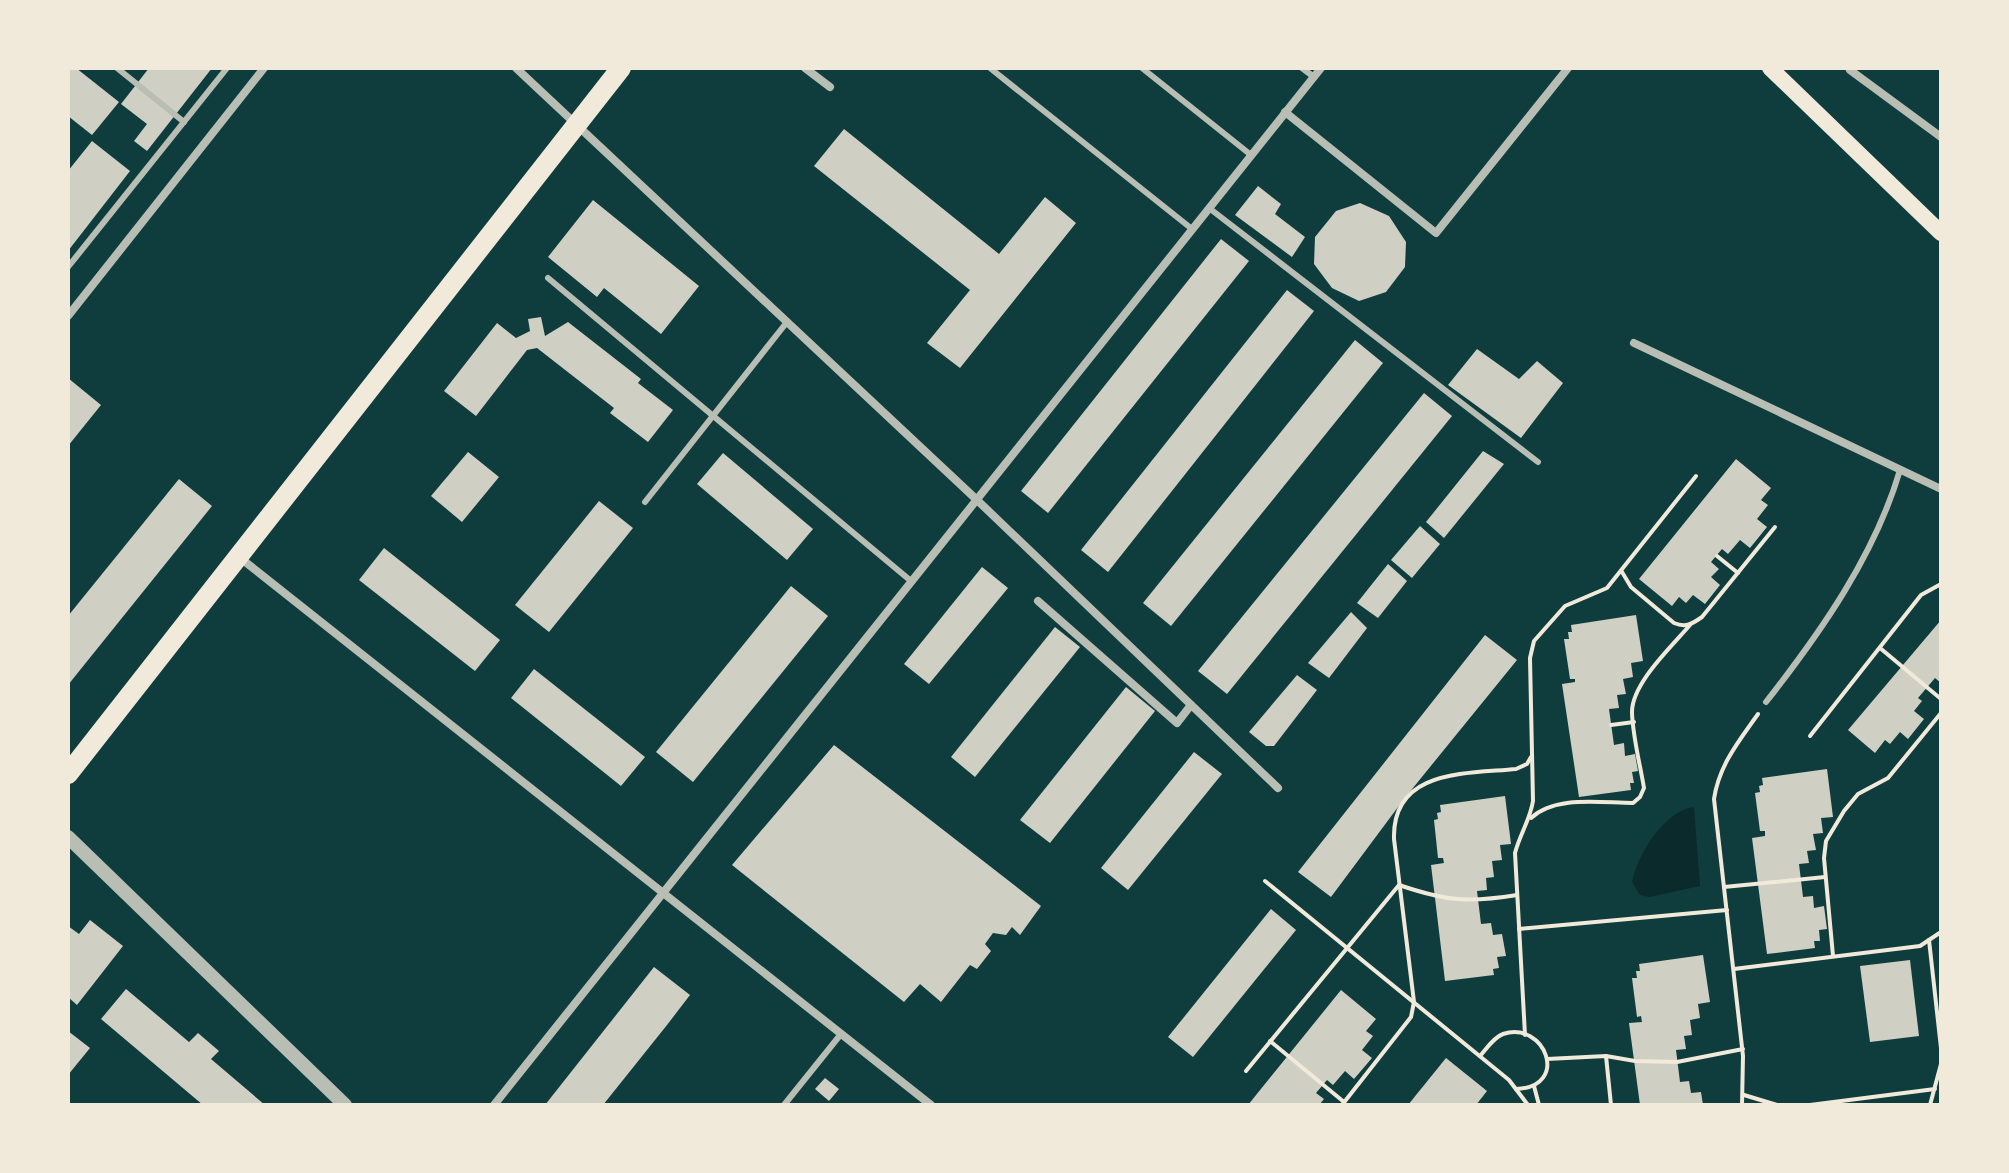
<svg xmlns="http://www.w3.org/2000/svg" width="2009" height="1173" viewBox="0 0 2009 1173" font-family="Commissioner,sans-serif">
<style>
.water{fill:#0a2a2b}
.building{fill:#cfcfc3}
.lines{fill:none;stroke-linecap:round;stroke-linejoin:round}
.path{stroke:#f1e9da;stroke-width:4}
.service{stroke:#b8beb3;stroke-width:6}
.minor{stroke:#b8beb3;stroke-width:8}
.tertiary{stroke:#b8beb3;stroke-width:14}
.secondary{stroke:#f1e9da;stroke-width:16}
.primary{stroke:#f1e9da;stroke-width:20}
</style>
<rect width="100%" height="100%" fill="#0f3d3e"/>
<path class="water" d="M1694 807 1700 886 1649 897 1640 895 1632 882C1637 855 1664 811 1694 807Z"/>
<g class="building">
<path d="M68 68H76L119 102 92 135 68 116Z"/>
<path d="M149 68H212L147 151 134 141 147 124 121 104Z"/>
<path d="M844 129 999 254 1045 197 1076 223 960 368 927 343 970 290 814 166Z"/>
<path d="M92 141 130 171 68 251V171Z"/>
<path d="M1258 186 1281 204 1275 214 1305 237 1292 257 1235 215Z"/>
<path d="M593 200 699 286 661 334 604 288 597 297 548 257Z"/>
<path d="M1360 203 1389 216 1406 242 1405 267 1386 292 1359 301 1332 288 1314 264 1315 237 1336 211Z"/>
<path d="M1221 239 1249 261 1048 513 1021 491Z"/>
<path d="M1287 290 1314 311 1108 572 1081 550Z"/>
<path d="M541 317 545 336 568 322 641 379 638 383 673 410 648 442 610 413 614 408 537 348 527 350 476 416 444 391 497 323 516 338 530 331 528 319Z"/>
<path d="M1355 340 1383 363 1171 626 1143 603Z"/>
<path d="M1477 349 1519 379 1537 361 1563 383 1521 438 1448 385Z"/>
<path d="M68 378 101 405 68 446Z"/>
<path d="M1424 393 1452 416 1227 694 1198 671Z"/>
<path d="M1483 451 1504 464 1444 538 1426 522Z"/>
<path d="M468 452 499 477 462 522 431 496Z"/>
<path d="M723 453 813 529 787 560 697 484Z"/>
<path d="M1736 459 1771 488 1761 500 1768 505 1757 519 1767 527 1750 548 1740 540 1728 554 1722 549 1711 562 1719 569 1711 577 1720 585 1705 604 1693 595 1686 603 1679 597 1672 606 1639 579Z"/>
<path d="M179 479 212 506 68 685V616Z"/>
<path d="M599 501 633 528 549 632 515 605Z"/>
<path d="M1420 526 1440 544 1412 578 1391 560Z"/>
<path d="M384 548 500 640 475 671 359 580Z"/>
<path d="M1388 564 1407 581 1378 618 1357 603Z"/>
<path d="M982 567 1008 588 929 684 904 664Z"/>
<path d="M791 586 828 616 693 782 656 752Z"/>
<path d="M1351 612 1367 628 1329 678 1308 663Z"/>
<path d="M1636 615 1643 661 1631 663 1633 677 1623 679 1626 694 1617 695 1619 708 1609 709 1614 745 1624 743 1625 756 1635 754 1638 771 1632 772 1634 783H1630L1631 790 1579 797 1562 684 1575 682V679H1570L1564 639H1569L1568 632H1572L1571 625Z"/>
<path d="M1941 620V683L1935 678 1918 698 1922 701 1914 711 1924 719 1908 739 1900 732 1890 744 1885 740 1875 753 1848 730Z"/>
<path d="M1055 627 1080 647 975 777 951 757Z"/>
<path d="M1485 635 1517 660 1404 799 1331 897 1298 872Z"/>
<path d="M534 669 645 757 621 786 511 698Z"/>
<path d="M1297 675 1317 690 1274 746H1266L1249 732Z"/>
<path d="M1126 687 1155 711 1050 843 1020 820Z"/>
<path d="M834 745 1041 906 1020 935 1012 927 1006 935 993 933 985 944 991 951 977 969 970 965 941 1002 920 984 904 1002 732 865Z"/>
<path d="M1194 752 1222 774 1128 890 1101 868Z"/>
<path d="M1827 769 1833 817 1821 818 1823 833 1813 834 1816 850 1807 851 1809 863 1799 864 1803 897 1813 896 1814 908 1824 906 1827 929 1819 930 1820 941H1814L1815 948 1767 954 1752 838 1765 836V831H1760L1755 793 1760 792 1759 786 1763 785 1762 778Z"/>
<path d="M1505 796 1511 844 1500 845 1502 860 1492 861 1494 877 1486 878 1487 890 1477 891 1481 924 1491 923 1493 935 1502 934 1506 956 1497 957 1499 968 1493 969 1494 975 1445 981 1431 865 1444 863 1443 858H1438L1434 820 1438 819 1437 813 1441 812 1440 805Z"/>
<path d="M1271 909 1296 930 1193 1057 1168 1037Z"/>
<path d="M90 920 123 946 77 1005 68 997V926L79 934Z"/>
<path d="M1703 955 1710 1002 1698 1004 1700 1018 1690 1020 1692 1035 1684 1036 1686 1049 1676 1050 1680 1082 1689 1081 1691 1093 1701 1092 1703 1105H1640L1629 1023 1642 1022 1641 1016 1637 1017 1632 978H1637L1636 971H1640L1639 964Z"/>
<path d="M1910 960 1919 1036 1870 1042 1860 966Z"/>
<path d="M654 967 690 995 667 1025 603 1105H545Z"/>
<path d="M126 989 189 1042 198 1033 219 1051 211 1059 265 1105H203L101 1019Z"/>
<path d="M1341 990 1376 1019 1366 1031 1373 1036 1362 1050 1372 1058 1354 1079 1345 1071 1333 1085 1327 1080 1316 1093 1324 1099 1319 1105H1248Z"/>
<path d="M68 1031 90 1048 68 1075Z"/>
<path d="M1446 1058 1487 1091 1476 1105H1408Z"/>
<path d="M825 1078 839 1089 829 1101 815 1089Z"/>
</g>
<g class="lines">
<g class="path">
<path d="M1717 556 1738 573"/>
<path d="M1622 572 1631 587 1674 623C1686 628 1692 624 1702 617L1775 527"/>
<path d="M1880 648 1941 699"/>
<path d="M1611 725 1634 722"/>
<path d="M1810 736 1921 595 1941 584"/>
<path d="M1531 818C1556 795 1601 803 1633 803L1640 797 1644 788C1640 764 1633 738 1632 713 1631 684 1672 646 1690 625"/>
<path d="M1265 881 1509 1080 1528 1105"/>
<path d="M1724 887 1825 877"/>
<path d="M1519 929 1727 910"/>
<path d="M1929 940 1941 1048"/>
<path d="M1833 956 1824 858 1826 841 1844 811 1858 794 1888 778 1941 713"/>
<path d="M1734 969 1920 946 1941 932"/>
<path d="M1525 1035 1515 853C1520 834 1530 820 1533 801L1530 658 1534 641 1565 606 1607 588 1696 476"/>
<path d="M1270 1041 1344 1102"/>
<path d="M1480 1056C1486 1049 1494 1037 1503 1034 1545 1020 1571 1087 1516 1089"/>
<path d="M1606 1056 1611 1105"/>
<path d="M1547 1059 1606 1056 1635 1061 1677 1062 1743 1049"/>
<path d="M1246 1071 1399 885C1446 901 1468 903 1517 895"/>
<path d="M1534 1086 1539 1105"/>
<path d="M1744 1095 1777 1105"/>
<path d="M1342 1105 1411 1017 1414 1002 1394 839C1392 769 1466 774 1516 769L1527 764 1531 757"/>
<path d="M1742 1105 1743 1056 1714 799C1719 765 1739 741 1758 714"/>
<path d="M1810 1105 1935 1089"/>
<path d="M1930 1105 1941 1064"/>
</g>
<g class="service">
<path d="M117 68 184 122"/>
<path d="M990 68 1192 229"/>
<path d="M1142 68 1251 155"/>
<path d="M1302 68 1314 77"/>
<path d="M1209 208 1538 462"/>
<path d="M68 267 227 68"/>
<path d="M548 278 911 581"/>
<path d="M645 502 787 322"/>
<path d="M1766 702C1821 632 1875 555 1900 470"/>
<path d="M784 1105 841 1034"/>
</g>
<g class="minor">
<path d="M516 68 977 500 1278 788"/>
<path d="M805 68 830 87"/>
<path d="M1850 70 1941 137"/>
<path d="M1285 112 1436 233 1568 68"/>
<path d="M68 316 264 68"/>
<path d="M1634 343 1941 489"/>
<path d="M239 557 931 1105"/>
<path d="M1038 601 1177 723 1191 705"/>
<path d="M494 1105 1321 68"/>
</g>
<path class="tertiary" d="M68 837 345 1105"/>
<path class="secondary" d="M1770 68 1941 233"/>
<path class="primary" d="M68 774 621 68"/>
</g>
<rect width="2009" height="1173" fill="none" stroke="#f1e9da" stroke-width="140"/>
</svg>
